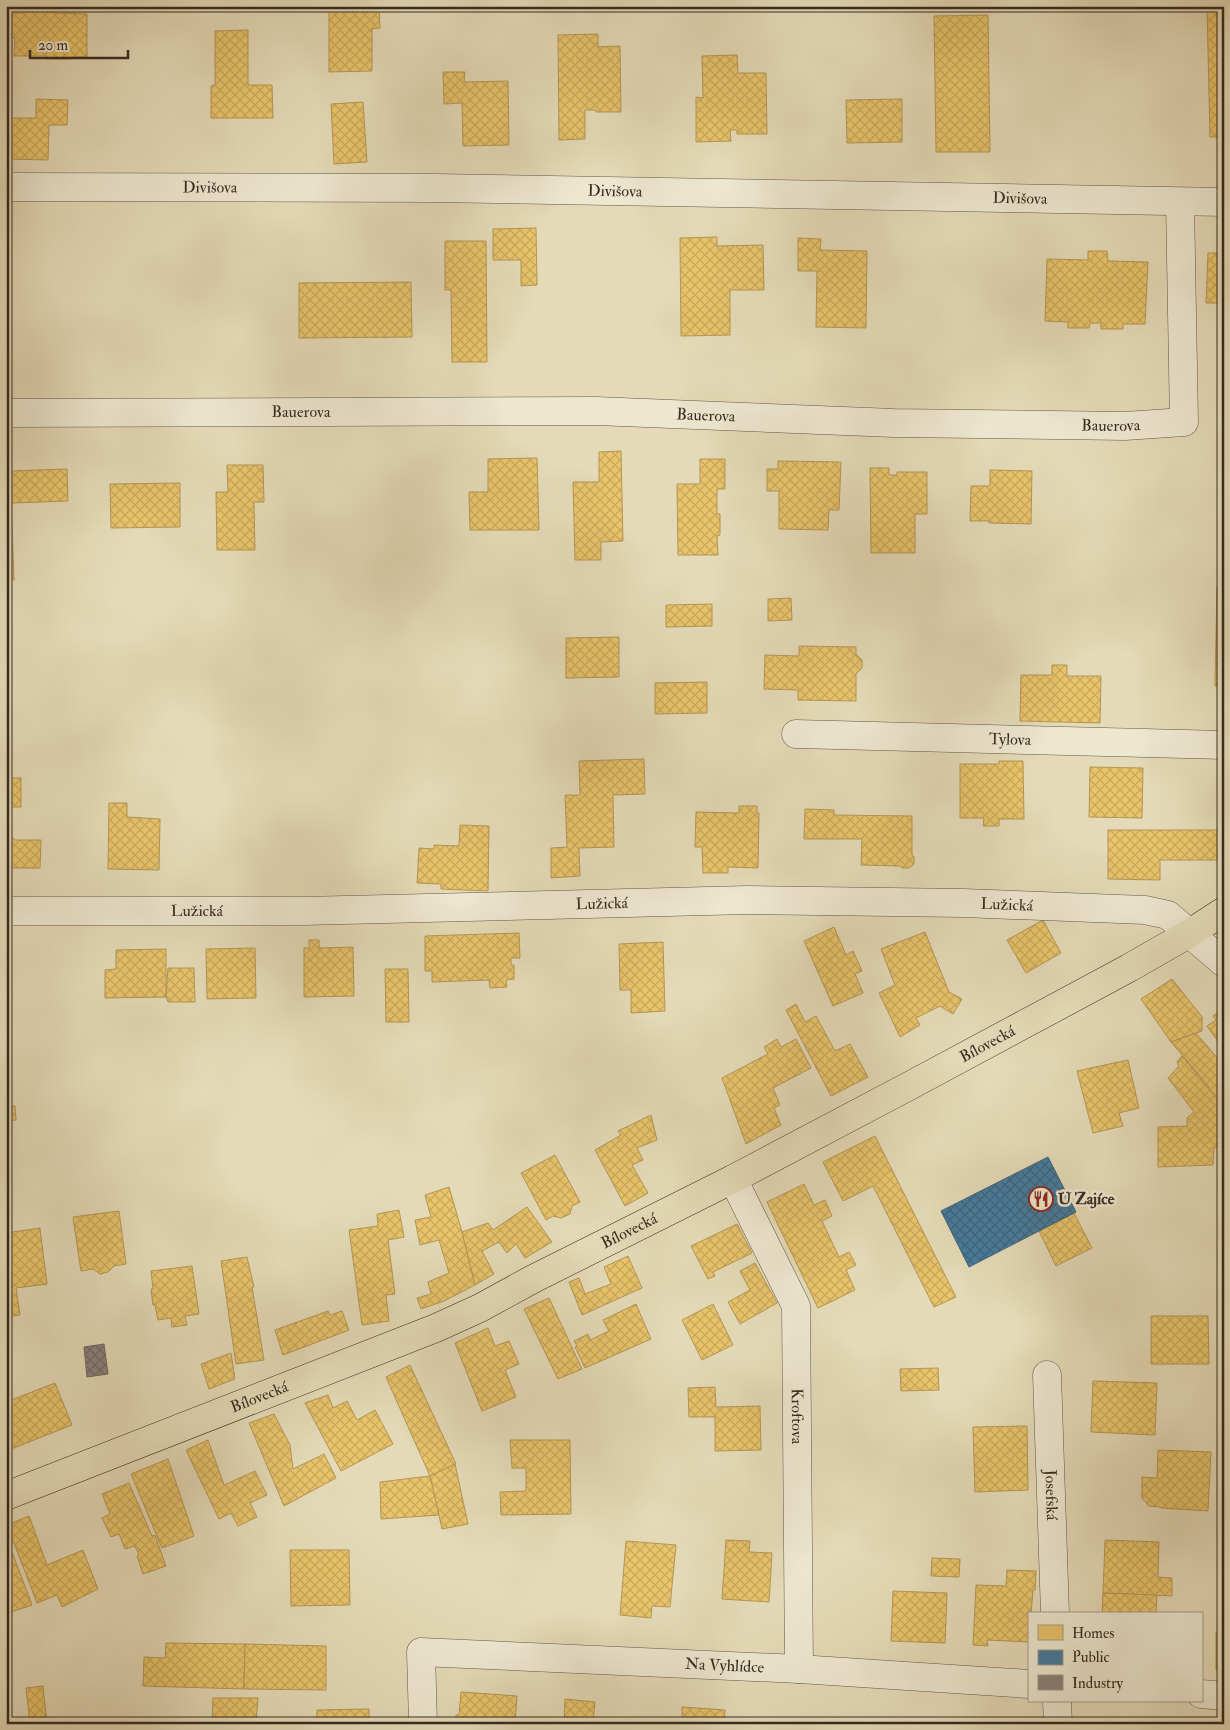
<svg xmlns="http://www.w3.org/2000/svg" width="1230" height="1730" viewBox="0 0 1230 1730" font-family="'IM FELL Double Pica',serif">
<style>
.homes{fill:url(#homes-cross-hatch);stroke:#b39654}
.public{fill:url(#public-cross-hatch);stroke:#406378}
.industry{fill:url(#industry-cross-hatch);stroke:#716761}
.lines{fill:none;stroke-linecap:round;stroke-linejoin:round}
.minor-casing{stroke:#625747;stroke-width:29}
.major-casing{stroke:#362b22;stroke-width:29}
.minor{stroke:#ede7d0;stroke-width:28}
.major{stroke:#e4dab7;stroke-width:28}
.labels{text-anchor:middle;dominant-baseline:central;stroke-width:5;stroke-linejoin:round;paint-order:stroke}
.street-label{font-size:16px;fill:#362b22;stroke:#ede7d0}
.poi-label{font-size:16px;font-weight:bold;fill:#362b22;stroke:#ede7d0;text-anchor:start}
</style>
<defs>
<pattern id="homes-cross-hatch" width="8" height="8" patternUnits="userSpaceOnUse" patternTransform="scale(1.25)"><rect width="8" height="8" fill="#e9c46a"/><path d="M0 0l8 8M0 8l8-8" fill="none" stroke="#c8a95c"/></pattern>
<pattern id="public-cross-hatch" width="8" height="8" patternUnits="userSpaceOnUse" patternTransform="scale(1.25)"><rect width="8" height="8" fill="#457b9d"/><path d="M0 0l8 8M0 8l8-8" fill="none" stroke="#3a6580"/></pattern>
<pattern id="industry-cross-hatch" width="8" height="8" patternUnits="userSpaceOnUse" patternTransform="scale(1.25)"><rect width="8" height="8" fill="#8a817c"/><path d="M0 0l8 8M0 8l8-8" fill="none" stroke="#726a65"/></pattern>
</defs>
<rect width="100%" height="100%" fill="#e4dab7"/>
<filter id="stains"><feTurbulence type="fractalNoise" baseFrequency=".004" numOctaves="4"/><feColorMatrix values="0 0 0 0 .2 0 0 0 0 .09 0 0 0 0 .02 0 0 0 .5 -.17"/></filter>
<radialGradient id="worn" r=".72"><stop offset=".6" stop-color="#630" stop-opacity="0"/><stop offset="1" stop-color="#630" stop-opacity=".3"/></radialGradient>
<g class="homes">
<path d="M23 6H53V13L87 14V57H73L72 59H47V56H14L15 38H6V13H23Z"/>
<rect x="100" y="6" width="43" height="4"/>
<path d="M329 6H379L380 28 372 29V71L329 72Z"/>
<path d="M1207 6H1224V137H1210Z"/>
<path d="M988 15 990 152H936L934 16Z"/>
<path d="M248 30V85H272L273 118H211V86L215 85V31Z"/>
<path d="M598 34V47L620 46 621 112H596V110H585V139L559 140 558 35Z"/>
<path d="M737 55 738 73H766L767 134H737V130H730L731 141 696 142V97L703 98 702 56Z"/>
<path d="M443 72H465L464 82 508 81 509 145 463 146 462 103 444 104Z"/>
<path d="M36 99 68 100 67 125H49L48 160 6 159 7 118H36Z"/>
<path d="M902 99V142L847 143 846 100Z"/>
<path d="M363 102 367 162 334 164 331 104Z"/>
<path d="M536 228 537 285 521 286V260H493V229Z"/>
<path d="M717 237V246L763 245 764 290H730V335L681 336 680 238Z"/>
<path d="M798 238 821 239 820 250 867 251 866 328 816 327 817 271H798Z"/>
<path d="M445 241H486L487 362H452L451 290H445Z"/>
<path d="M1088 251H1107L1108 261 1148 262 1145 324H1123V329H1101V323H1090L1089 328H1068V322L1045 321 1047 259 1088 260Z"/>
<path d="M1208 253H1224V308L1223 303H1206Z"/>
<path d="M411 282 412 337 299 338V283Z"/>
<path d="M621 451 623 541 601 542V560H575L573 482H599V452Z"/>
<path d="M537 458 539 530H470L469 492H488V459Z"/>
<path d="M700 459H725V489H717V514H720V535L717 536 718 555H678L677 484H700Z"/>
<path d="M778 461 841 462 839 510H829L828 530 779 529V491H767V469H778Z"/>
<path d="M227 465H263L264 502H254L255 550H217L216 492H228Z"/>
<path d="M6 468H10L14 580 6 581Z"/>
<path d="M870 468H889V475H897V472H927V514H915V553H871Z"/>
<path d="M67 469 68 501 12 503 10 471Z"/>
<path d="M990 470 1032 471 1031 524 989 523V521H970L971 486H990Z"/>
<path d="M180 483V527L111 528 110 484Z"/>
<path d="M1217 586 1224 587V686H1215Z"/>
<path d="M791 598 792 620 768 621V599Z"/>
<path d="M712 604V626L666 627V605Z"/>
<path d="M619 637V677L566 678V638Z"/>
<path d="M799 646 856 647V654L862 660V668L856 674V701L798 700V690L764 689 765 655 799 656Z"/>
<path d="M1052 665H1067V676H1101L1100 723 1020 721 1021 675H1052Z"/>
<path d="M707 682V713L655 714V683Z"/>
<path d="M644 759 645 794 613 795 614 847 579 848 580 876 551 878V848L567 847 565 795H580L579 761Z"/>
<path d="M999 761H1023L1024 819H999V826H983L984 818H960V764H999Z"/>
<path d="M1090 767 1143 768 1142 818 1089 817Z"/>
<rect x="6" y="778" width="15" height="29"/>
<path d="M109 803H127V817L160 819 159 870 108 869Z"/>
<path d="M739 806H757V813H759L758 868 728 867V873H703L702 847H695L696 812 739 813Z"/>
<path d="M805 809 834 810V815L912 816V855L914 857V864L909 868H902L900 866 861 865 862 839H804Z"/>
<path d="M460 825 489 826 488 891 441 889V884L417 883 419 848 434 849V845L459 846Z"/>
<path d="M1108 830H1224V860H1160V880L1108 879Z"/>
<path d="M12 837 15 840H41L40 868H6V840H9Z"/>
<path d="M1043 920 1061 953 1026 973 1007 940Z"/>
<path d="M834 927 846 955 853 951 862 971 855 974 863 993 833 1006 804 941Z"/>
<path d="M925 932 949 992 962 999 953 1014 940 1006 916 1018 920 1025 900 1037 879 993 895 985 881 949Z"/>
<path d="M519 933 520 958H511V965H514V979L506 980 507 987 490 988 489 980 432 982V971H425V936Z"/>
<path d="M309 940H319V948L353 947 354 996 304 997V948H309Z"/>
<path d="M663 942 665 1011 631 1013V990H620L619 944Z"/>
<path d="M255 948 256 998 207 999 206 949Z"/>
<path d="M166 949V997L105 998V970L116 969V950Z"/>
<path d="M168 968H194L195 1002H168L166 997Z"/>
<path d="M385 969H408L409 1022H386Z"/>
<path d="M1172 979 1203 1018 1202 1020V1031L1171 1042 1141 999Z"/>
<path d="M796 1004 805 1022 816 1016 835 1051 850 1044 868 1077 831 1096 786 1010Z"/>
<path d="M1224 1007V1050L1207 1026 1216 1020 1213 1016Z"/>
<path d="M1196 1033 1224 1066V1077L1221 1079 1224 1082V1101L1220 1104 1207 1089 1209 1087 1171 1042Z"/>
<path d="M777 1039 781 1047 796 1039 811 1068 773 1088 780 1105 774 1108 781 1125 746 1144 722 1078 768 1054 764 1047Z"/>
<path d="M1182 1056 1224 1107V1146L1214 1148 1213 1165 1158 1167V1127L1187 1126V1118L1194 1112 1168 1078 1179 1066 1177 1062Z"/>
<path d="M1128 1060 1139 1108 1119 1113 1123 1126 1093 1133 1077 1071Z"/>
<path d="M6 1106H15L16 1120 6 1121Z"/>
<path d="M651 1115 657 1140 637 1148 643 1160 632 1165 648 1193 625 1206 595 1150 621 1135 618 1131Z"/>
<path d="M875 1136 956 1297 934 1307 873 1186 843 1201 823 1162Z"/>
<path d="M555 1155 580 1202 572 1206 570 1214 561 1218 553 1216 546 1220 521 1173Z"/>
<path d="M804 1184 814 1205 825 1200 832 1216 822 1221 839 1257 849 1252 856 1265 846 1270 855 1290 818 1308 767 1202Z"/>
<path d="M449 1187 462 1232 475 1285 444 1301 421 1309 417 1298 431 1294 428 1282 449 1273 439 1240 420 1245 415 1220 431 1217 425 1195Z"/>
<path d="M527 1207 552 1242 525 1258 516 1244 507 1253 499 1242 482 1251 494 1274 475 1285 462 1232 488 1223 493 1230Z"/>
<path d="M399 1210 404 1237 388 1240 395 1294 386 1295 389 1321 362 1325 349 1230 378 1226 377 1214Z"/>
<path d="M119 1211 126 1264 114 1266 108 1272 100 1274 93 1269 81 1271 73 1217Z"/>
<path d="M1074 1213 1092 1248 1056 1266 1039 1231Z"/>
<path d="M737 1224 752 1253 713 1272 715 1276 708 1279 691 1246Z"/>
<path d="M40 1228 47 1284 16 1288 20 1315 6 1317V1233Z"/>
<path d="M628 1256 642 1288 582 1315 569 1282 579 1278 585 1294 611 1284 604 1267Z"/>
<path d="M247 1257 254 1287H252L264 1360 236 1364 221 1261Z"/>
<path d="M755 1263 777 1303 740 1324 728 1302 750 1290 740 1271Z"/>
<path d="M192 1266 199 1314 185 1316 187 1325 172 1327 171 1318 158 1320 155 1305H153L151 1289H153L151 1271Z"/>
<path d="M549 1298 582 1369 558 1379 524 1309Z"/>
<path d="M636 1304 651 1339 585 1368 575 1347 577 1346 574 1341 588 1334 590 1340 609 1331 603 1320Z"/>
<path d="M713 1304 733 1345 702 1360 682 1320Z"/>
<path d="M328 1311 330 1315 342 1311 349 1330 283 1355 275 1330Z"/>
<path d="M1151 1316H1208L1209 1364H1151Z"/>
<path d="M488 1328 495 1346 509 1341 519 1364 505 1370 516 1397 482 1411 455 1343Z"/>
<path d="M231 1353 235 1379 209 1389 201 1364Z"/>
<path d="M410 1365 456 1464 430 1476 386 1377Z"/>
<path d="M938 1368 939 1390 901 1391 900 1369Z"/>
<path d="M1093 1381 1157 1383 1155 1435 1091 1432Z"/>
<path d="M55 1383 72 1425 6 1451V1402Z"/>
<path d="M715 1387 716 1407 760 1406 761 1450 715 1451V1417H689L688 1388Z"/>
<path d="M328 1395 333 1408 347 1401 357 1420 375 1410 393 1444 341 1471 305 1403Z"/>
<path d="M274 1414 290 1445 293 1469 324 1454 336 1478 284 1506 249 1423Z"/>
<path d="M1027 1426 1028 1490 975 1492 973 1427Z"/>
<path d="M208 1440 224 1485 255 1471 267 1495 250 1503 257 1517 238 1526 231 1513 219 1519 186 1450Z"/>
<path d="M510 1440H570L571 1514 501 1515 500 1492 526 1491V1468H512Z"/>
<path d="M1158 1450 1211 1452 1208 1511 1161 1508 1160 1507 1149 1506 1142 1498V1477L1157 1478Z"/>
<path d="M168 1459 194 1536 162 1548 131 1474Z"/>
<path d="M455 1464 468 1524 442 1529 430 1476Z"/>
<path d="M430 1476 439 1515 381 1519 380 1482Z"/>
<path d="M129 1483 152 1536 155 1535 166 1566 143 1574 137 1556 139 1555 135 1546 125 1549 119 1534 111 1537 102 1518 110 1514 102 1494Z"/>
<path d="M29 1516 47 1565 83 1550 98 1589 62 1607 57 1595 37 1603 7 1525Z"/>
<path d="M6 1536 32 1605 8 1613 6 1607Z"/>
<path d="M726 1540 750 1541 749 1552 772 1553 769 1602 722 1599Z"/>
<path d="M1105 1540 1159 1542 1158 1577 1172 1578V1596L1103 1593Z"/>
<path d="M626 1541 676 1545 670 1607 652 1606 651 1618 620 1615Z"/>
<path d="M290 1550H349L350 1605 291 1606Z"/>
<path d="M932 1558 960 1559 959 1577 931 1576Z"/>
<path d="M1007 1570 1036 1571 1035 1590H1033L1031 1614H1029V1642L987 1640 988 1646 973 1645 976 1585 1006 1586Z"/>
<path d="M893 1591 947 1593 945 1643 891 1641Z"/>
<path d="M1103 1593 1157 1595 1156 1614H1102Z"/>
<path d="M1216 1632H1224V1669L1216 1670Z"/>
<path d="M166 1643 245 1644 244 1689 143 1686 144 1657 165 1658Z"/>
<path d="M245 1644 326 1646V1690L244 1689Z"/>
<path d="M43 1686 47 1723 30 1724 26 1688Z"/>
<path d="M461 1692 517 1696 515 1724H456V1715H459Z"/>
<path d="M213 1698H258L256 1722 212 1721Z"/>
<path d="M565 1699 595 1702 593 1724H564Z"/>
<path d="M682 1707 725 1710 724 1724H682Z"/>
<path d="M369 1709V1724H317V1710Z"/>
<path d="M833 1718 888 1722V1724H833Z"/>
</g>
<path class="public" d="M1048 1157 1076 1212 969 1267 941 1211Z"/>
<path class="industry" d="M104 1344 108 1374 87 1377 84 1347Z"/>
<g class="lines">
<defs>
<g id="minor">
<path id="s1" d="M6 187 434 188 1224 202"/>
<path id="s2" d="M6 413 596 411 894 423 1125 426 1184 422 1180 202"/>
<path id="s3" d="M796 734 1224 745"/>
<path id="s4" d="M6 911H303L748 900 963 903 1145 910 1168 915 1224 963"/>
<path id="s5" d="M733 1179 796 1306 799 1669"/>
<path id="s6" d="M1047 1375 1055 1614"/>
<path d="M1201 1694 1224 1696"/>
<path d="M1057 1701 1058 1724"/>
<path id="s7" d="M423 1724 421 1652 799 1669 1029 1684"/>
</g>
<g id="major">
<path id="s8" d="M6 1496 436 1328 480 1308 533 1279 733 1179 911 1085 1129 968 1190 933 1224 911"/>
</g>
</defs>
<use href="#minor" class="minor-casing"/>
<use href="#major" class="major-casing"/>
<use href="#minor" class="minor"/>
<use href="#major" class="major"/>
</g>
<defs>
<symbol id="restaurant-ring" viewBox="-11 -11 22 22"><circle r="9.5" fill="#ede7d0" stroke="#8f2418" stroke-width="1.5"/><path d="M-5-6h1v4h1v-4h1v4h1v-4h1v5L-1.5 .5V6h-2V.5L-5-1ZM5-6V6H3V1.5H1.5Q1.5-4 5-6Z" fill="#8f2418"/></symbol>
</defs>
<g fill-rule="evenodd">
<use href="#restaurant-ring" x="1027" y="1185" width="28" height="28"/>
</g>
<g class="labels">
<g class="street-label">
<text stroke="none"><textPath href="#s1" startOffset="204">Divišova</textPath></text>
<text stroke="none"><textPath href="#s1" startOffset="609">Divišova</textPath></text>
<text stroke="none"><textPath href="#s1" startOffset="1014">Divišova</textPath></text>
<text stroke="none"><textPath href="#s2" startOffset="295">Bauerova</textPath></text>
<text stroke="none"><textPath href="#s2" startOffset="700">Bauerova</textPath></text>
<text stroke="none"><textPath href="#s2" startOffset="1105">Bauerova</textPath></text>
<text stroke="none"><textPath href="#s3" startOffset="214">Tylova</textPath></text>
<text stroke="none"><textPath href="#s4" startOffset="596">Lužická</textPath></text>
<text stroke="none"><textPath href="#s4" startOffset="1001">Lužická</textPath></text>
<text stroke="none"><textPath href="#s4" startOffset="191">Lužická</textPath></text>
<text stroke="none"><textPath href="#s8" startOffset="1082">Bílovecká</textPath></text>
<text stroke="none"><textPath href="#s8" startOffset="678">Bílovecká</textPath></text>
<text stroke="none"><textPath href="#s8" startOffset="272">Bílovecká</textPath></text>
<text stroke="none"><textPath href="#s5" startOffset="252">Kroftova</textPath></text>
<text stroke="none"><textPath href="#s6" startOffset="120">Josefská</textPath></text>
<text stroke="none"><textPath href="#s7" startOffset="376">Na Vyhlídce</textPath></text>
</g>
<g class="poi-label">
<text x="1058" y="1199">U Zajíce</text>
</g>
</g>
<rect width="1230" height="1730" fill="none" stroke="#e4dab7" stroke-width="25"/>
<rect x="8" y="8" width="1215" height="1715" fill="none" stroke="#362b22" stroke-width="2.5"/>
<rect x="12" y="12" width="1205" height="1705" fill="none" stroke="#362b22"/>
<rect x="1028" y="1612" width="175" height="90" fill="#ede7d0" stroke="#a49c8a"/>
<rect x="1038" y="1625" width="25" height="15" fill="#e9c46a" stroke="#a49c8a"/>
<text x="1072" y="1638" font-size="15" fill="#362b22">Homes</text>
<rect x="1038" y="1650" width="25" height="15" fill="#457b9d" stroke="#a49c8a"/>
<text x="1072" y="1662" font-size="15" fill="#362b22">Public</text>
<rect x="1038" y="1675" width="25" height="15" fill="#8a817c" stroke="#a49c8a"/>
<text x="1072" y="1688" font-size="15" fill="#362b22">Industry</text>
<path d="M30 50v8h98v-8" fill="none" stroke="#362b22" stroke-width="2.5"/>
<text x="38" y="50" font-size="15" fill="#362b22" stroke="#ede7d0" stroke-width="4" paint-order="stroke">20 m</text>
<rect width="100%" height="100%" filter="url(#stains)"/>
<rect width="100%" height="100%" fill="url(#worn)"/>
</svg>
